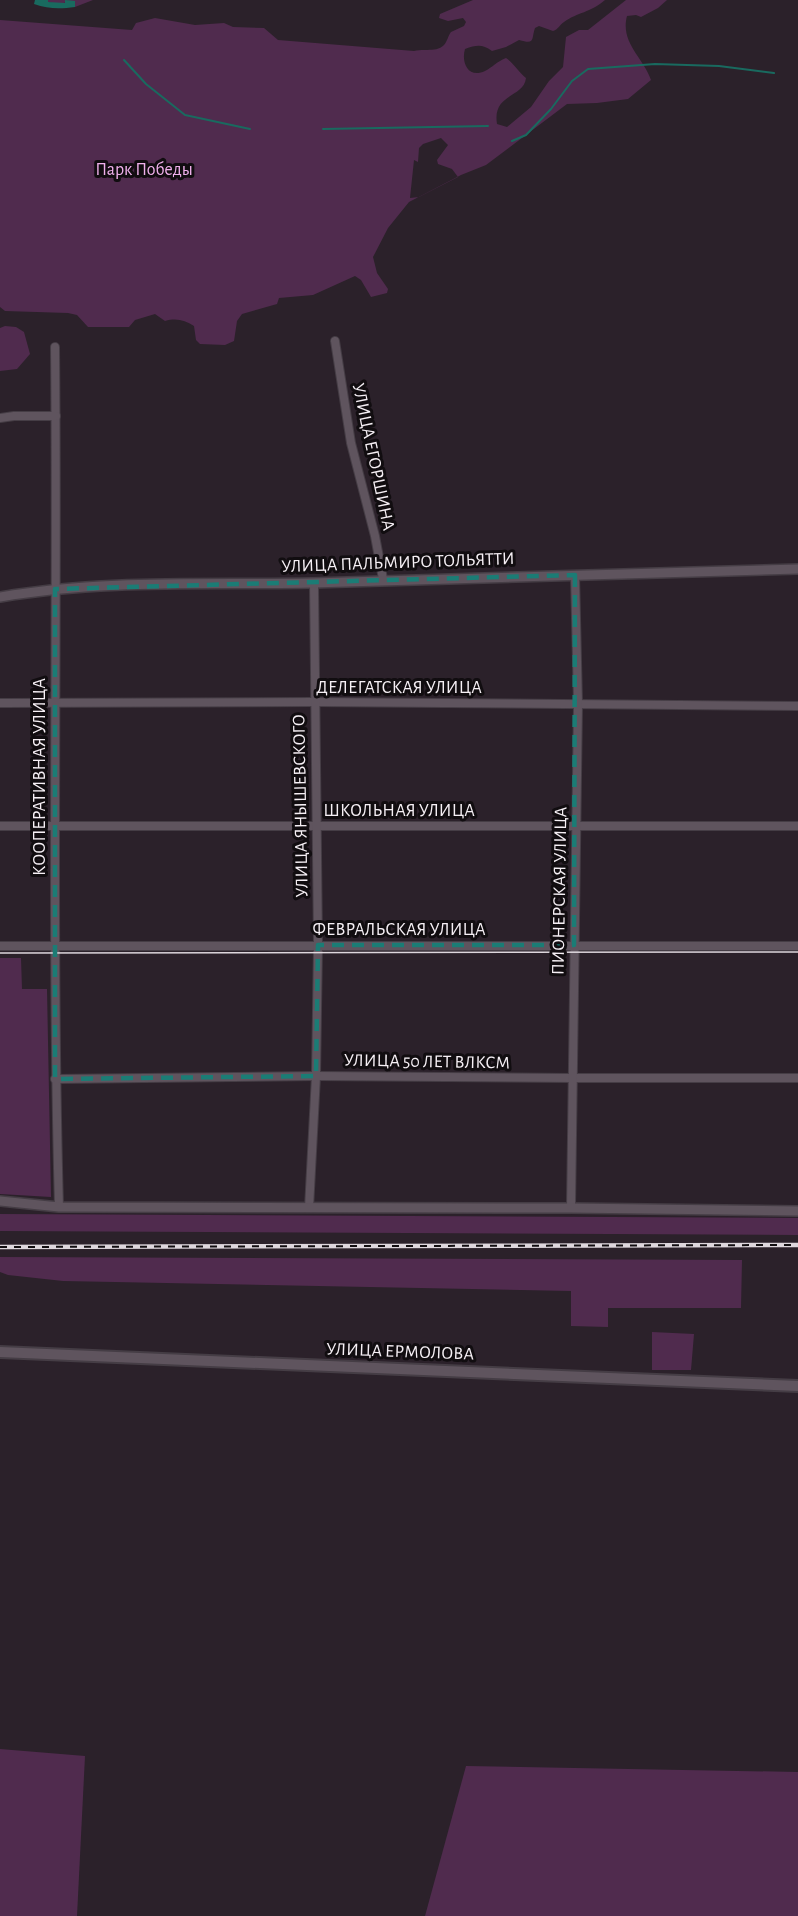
<svg xmlns="http://www.w3.org/2000/svg" width="798" height="1916" viewBox="0 0 798 1916" font-family="'Alegreya Sans',sans-serif">
<style>
.green{fill:#502b4e;fill-rule:evenodd}
.water{fill:#196a5f}
.lines{fill:none;stroke-linecap:round;stroke-linejoin:round}
.stream{stroke:#196a5f;stroke-width:2}
.minor-casing{stroke:#453d45;stroke-width:10}
.tertiary-casing{stroke:#453d45;stroke-width:12}
.secondary-casing{stroke:#453d45;stroke-width:14}
.minor{stroke:#5f545e;stroke-width:8}
.tertiary{stroke:#5f545e;stroke-width:9}
.secondary{stroke:#5f545e;stroke-width:10}
.tram{stroke:#ded7dd;stroke-width:1.5}
.rail-casing{stroke:#ded7dd;stroke-width:4.5}
.rail{stroke:#110d10;stroke-width:2;stroke-dasharray:7;stroke-linecap:butt}
.marked{fill:none;stroke:#1b7c75;stroke-width:4.5;stroke-dasharray:12 8;stroke-linejoin:round}
.labels{text-anchor:middle;dominant-baseline:central;stroke-width:6;stroke-linejoin:round;paint-order:stroke}
.park-label{font-size:18px;fill:#f0b0ec;stroke:#110d10}
.street-label{font-size:18px;fill:#f6f0f5;stroke:#110d10}
</style>
<rect width="100%" height="100%" fill="#2b212a"/>
<g class="green">
<path d="M48 0H93L75 7V1L58 4 48 2Z"/>
<path d="M473 0H605C590 13 578 12 564 22 559 25 559 29 553 31L539 26 535 28C531 39 536 45 519 40L506 47 492 51C482 44 477 45 465 49 461 62 468 79 485 71 493 67 496 62 506 58 511 61 520 73 526 78 524 98 492 93 497 124L507 127 531 107 549 81 563 67 566 37 579 30H588L626 0H667L658 8 641 17 636 15 627 16C620 43 643 57 651 80L628 99 597 103 567 104 486 165 461 175 409 202 388 228 373 257 377 273 388 289 387 293 371 297 361 280 355 276 313 295 279 298 277 304 242 314 237 321 234 341 225 345 200 344 196 340 194 326C185 320 176 318 165 321L155 314 135 320 129 327H88L77 315 68 313 5 311 0 307V20L132 30 136 23 155 18 195 25 224 23 233 27 264 28 278 40 414 51C424 48 436 53 444 45 447 42 448 36 451 32L464 26 466 22 463 18 448 21 439 18 440 14ZM441 138 448 145 437 160 438 164 452 169 458 177 419 197 410 198 414 160 418 162 419 148 423 144Z"/>
<path d="M5 326 16 327 24 332 30 354 17 369 0 371V328Z"/>
<path d="M0 958H21L22 989H47L51 1197 0 1194Z"/>
<path d="M0 1214 798 1218V1235L0 1231Z"/>
<path d="M0 1257 742 1260 741 1308H608V1327L571 1326V1291L63 1281 8 1275 0 1272Z"/>
<path d="M652 1332 694 1334 691 1370H652Z"/>
<path d="M0 1749 85 1756 77 1916H0Z"/>
<path d="M466 1766 798 1772V1916H425Z"/>
</g>
<path class="water" d="M35 0H48V2L65 3V0L75 1V7C60 9 48 9 34 4Z"/>
<g class="lines">
<g class="stream">
<path d="M124 60 146 84 185 115 250 129"/>
<path d="M323 129 488 126"/>
<path d="M512 141 526 135 551 109 572 81 588 69 655 64 719 66 774 73"/>
</g>
<defs>
<g id="minor">
<path d="M335 341 351 443 375 536 383 579"/>
<path d="M55 347C58 633 51 920 59 1207"/>
<path d="M0 418 14 416H56"/>
<path d="M0 703 315 702 798 706"/>
<path d="M0 826H798"/>
<path d="M0 946H798"/>
<path d="M55 1079 316 1076 572 1078H798"/>
<path d="M309 1208 316 1076 318 945 314 583"/>
<path d="M571 1208 578 704 575 575"/>
</g>
<g id="tertiary">
<path d="M0 597C103 579 209 585 312 583 474 578 636 573 798 569"/>
<path d="M0 1201 59 1207 571 1208 798 1211"/>
</g>
<path id="secondary" d="M0 1352 798 1386"/>
</defs>
<use href="#minor" class="minor-casing"/>
<use href="#tertiary" class="tertiary-casing"/>
<use href="#secondary" class="secondary-casing"/>
<use href="#minor" class="minor"/>
<use href="#tertiary" class="tertiary"/>
<use href="#secondary" class="secondary"/>
<path class="tram" d="M0 953 798 952"/>
<defs>
<path id="rail" d="M0 1247 798 1245"/>
</defs>
<use href="#rail" class="rail-casing"/>
<use href="#rail" class="rail"/>
</g>
<path class="marked" d="M575 575 574 945H318L316 1076 55 1079V589Z"/>
<g class="labels">
<g class="park-label">
<text x="144" y="170">Парк Победы</text>
</g>
<g class="street-label">
<text transform="translate(373 457) rotate(78)">УЛИЦА ЕГОРШИНА</text>
<text transform="translate(398 563) rotate(-2)">УЛИЦА ПАЛЬМИРО ТОЛЬЯТТИ</text>
<text x="399" y="688">ДЕЛЕГАТСКАЯ УЛИЦА</text>
<text transform="translate(40 777) rotate(-90)">КООПЕРАТИВНАЯ УЛИЦА</text>
<text transform="translate(301 806) rotate(-91)">УЛИЦА ЯНЫШЕВСКОГО</text>
<text x="399" y="811">ШКОЛЬНАЯ УЛИЦА</text>
<text transform="translate(560 891) rotate(-89)">ПИОНЕРСКАЯ УЛИЦА</text>
<text x="399" y="930">ФЕВРАЛЬСКАЯ УЛИЦА</text>
<text transform="translate(427 1062) rotate(1)">УЛИЦА 50 ЛЕТ ВЛКСМ</text>
<text transform="translate(400 1352) rotate(2)">УЛИЦА ЕРМОЛОВА</text>
</g>
</g>
</svg>
